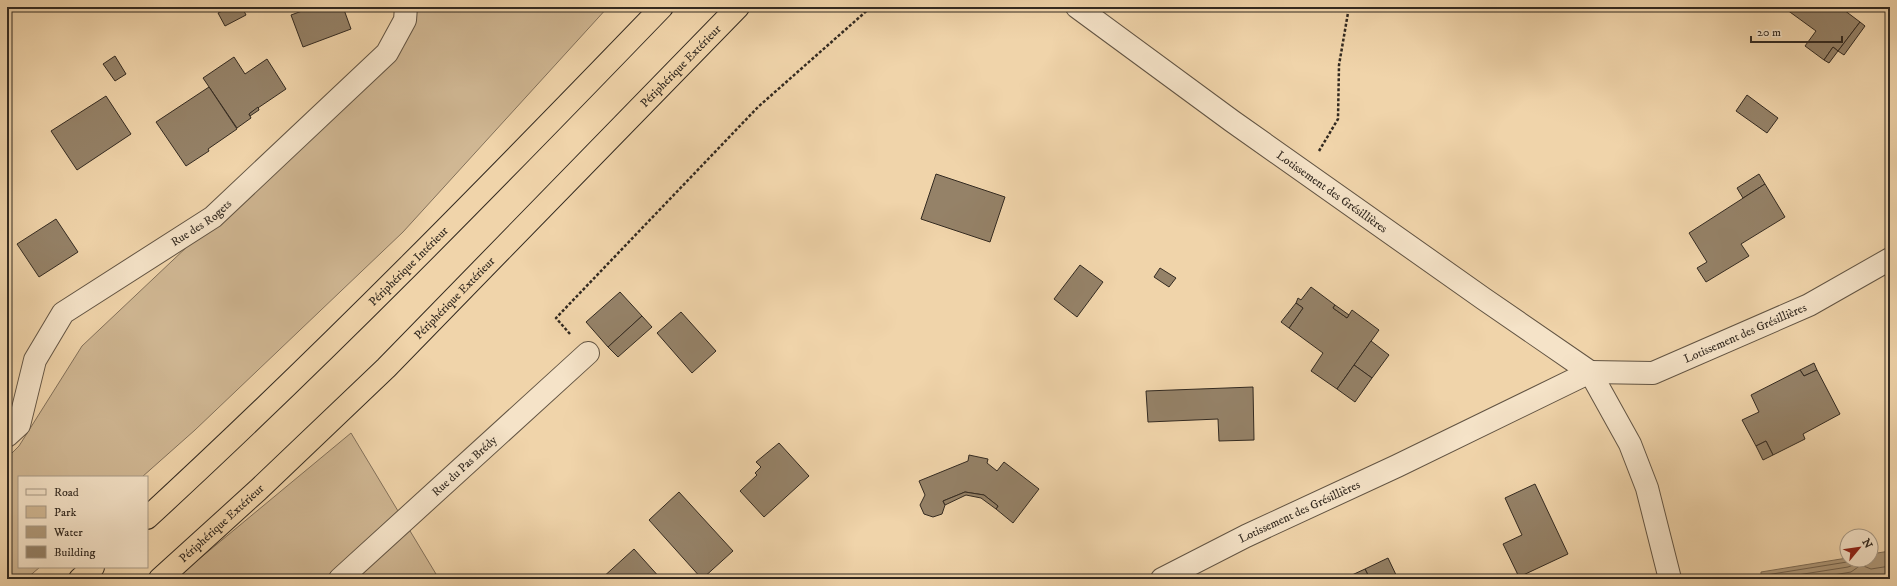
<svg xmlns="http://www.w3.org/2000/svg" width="1897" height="586" viewBox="0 0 1897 586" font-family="'IM FELL DW Pica',serif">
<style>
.green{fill:#d0b793;stroke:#82705a}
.water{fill:#b09a7b;stroke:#7e6d57}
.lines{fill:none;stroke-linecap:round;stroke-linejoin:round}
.shore{stroke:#72624e;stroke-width:1}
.building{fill:#958268;stroke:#332a21}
.minor-casing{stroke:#625443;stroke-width:24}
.highway-casing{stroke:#332a21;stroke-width:24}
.path{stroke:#332a21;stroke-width:2.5;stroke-dasharray:3 2;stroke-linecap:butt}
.minor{stroke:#f5e3c8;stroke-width:22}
.highway{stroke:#f0d4aa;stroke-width:22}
.labels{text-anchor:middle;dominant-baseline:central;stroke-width:3;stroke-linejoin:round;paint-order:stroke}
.street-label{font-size:12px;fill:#332a21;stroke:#f5e3c8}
</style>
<rect width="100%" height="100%" fill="#f0d4aa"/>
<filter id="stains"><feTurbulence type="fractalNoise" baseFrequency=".005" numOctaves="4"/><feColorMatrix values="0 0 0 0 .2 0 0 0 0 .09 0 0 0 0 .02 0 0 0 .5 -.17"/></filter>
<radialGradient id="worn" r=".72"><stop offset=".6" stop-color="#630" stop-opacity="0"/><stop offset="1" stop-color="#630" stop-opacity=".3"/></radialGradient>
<g class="green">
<path d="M412 7H608L403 232 195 430 142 477H19V567H40L26 579H7V458L19 446 82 346 406 40Z"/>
<path d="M351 433 439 579H175Z"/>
</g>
<path class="water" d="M1890 551V579H1761V572L1847 558V560H1871V554Z"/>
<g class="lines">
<g class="shore">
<path d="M1765 579 1766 575 1847 562 1850 560"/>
<path d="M1772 579 1848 567 1853 565 1856 560"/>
<path d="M1810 579 1851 572 1861 565 1871 569 1890 566"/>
</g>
</g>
<g class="building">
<path d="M230 7H242L246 15 225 26 218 13Z"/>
<path d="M313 7H343L351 29 303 47 291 15Z"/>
<path d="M1783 7H1840L1860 22 1838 51 1833 47 1824 60 1805 46 1816 31Z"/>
<path d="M1860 22 1865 26 1844 55 1838 51Z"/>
<path d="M1833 47 1838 51 1829 63 1824 60Z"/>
<path d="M115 56 126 74 115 81 103 64Z"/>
<path d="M234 57 245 74 267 59 286 89 249 114 251 118 237 128 203 78Z"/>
<path d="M209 87 237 129 208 149 209 151 186 166 156 122Z"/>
<path d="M1747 95 1778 118 1767 133 1736 111Z"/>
<path d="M106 96 131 134 77 170 51 131Z"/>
<path d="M258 107 259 110 250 116 249 114Z"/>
<path d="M936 174 1005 197 990 242 921 219Z"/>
<path d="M1759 174 1765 184 1743 198 1737 188Z"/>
<path d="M1765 184 1785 217 1741 244 1749 256 1706 282 1697 268 1707 262 1689 233Z"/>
<path d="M56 219 78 252 39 277 17 244Z"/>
<path d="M1080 265 1103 282 1077 317 1054 299Z"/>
<path d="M1160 268 1176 278 1169 287 1154 277Z"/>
<path d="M1311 287 1335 305 1333 308 1347 318 1352 310 1379 330 1337 389 1311 371 1323 353 1289 328 1303 308 1296 303 1298 298 1301 300Z"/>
<path d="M620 292 642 316 608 347 586 322Z"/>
<path d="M1296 303 1303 308 1289 328 1281 322Z"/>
<path d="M1335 305 1349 315 1347 318 1333 308Z"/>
<path d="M681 312 716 351 692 373 657 333Z"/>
<path d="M642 316 652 327 618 357 608 347Z"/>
<path d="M1371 341 1389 355 1372 378 1354 365Z"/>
<path d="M1814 363 1817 370 1804 376 1800 370Z"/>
<path d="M1354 365 1372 378 1355 402 1337 389Z"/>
<path d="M1800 370 1804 376 1817 370 1840 414 1803 434 1805 439 1773 455 1766 441 1756 446 1742 420 1759 412 1751 395Z"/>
<path d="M1253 387 1254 440 1219 441 1218 419 1148 422 1146 391Z"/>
<path d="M1766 441 1773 455 1763 460 1756 446Z"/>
<path d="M779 443 809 476 764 517 740 491 757 475 755 473 761 467 756 462Z"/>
<path d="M969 455 988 459 987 463 997 471 1004 462 1039 489 1013 523 996 509 998 506 984 495 965 492 943 501 945 505 942 514 933 517 924 514 920 505 925 495 919 481 968 461Z"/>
<path d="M1535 484 1568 554 1519 577 1503 544 1522 535 1505 498Z"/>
<path d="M679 492 733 551 702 579 649 520Z"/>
<path d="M965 492 984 495 998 506 996 509 981 498 966 495 945 505 943 501Z"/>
<path d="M634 549 661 579H601Z"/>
<path d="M1388 558 1398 579H1370L1365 569Z"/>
<path d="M1365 569 1370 579H1354L1352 575Z"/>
<path d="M1352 575 1354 579H1343Z"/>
</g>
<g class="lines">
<defs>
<g id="minor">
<path id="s1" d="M1077 7 1232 121 1484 299 1590 372 1630 444 1647 488 1670 579"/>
<path id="s2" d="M7 436 19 425 35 360 63 313 213 217 387 53 405 20 406 7"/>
<path id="s3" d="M340 579 588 353"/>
<path id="s4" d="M1162 579 1246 536 1397 466 1590 372 1653 373 1809 305 1890 259"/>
</g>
<g id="highway">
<path id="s5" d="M147 518C325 354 494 181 662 7"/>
<path d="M80 579 93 567"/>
<path id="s6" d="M160 579 258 490 386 368 738 7"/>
</g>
</defs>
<use href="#minor" class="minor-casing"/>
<use href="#highway" class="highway-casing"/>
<g class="path">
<path d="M1319 151 1338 119 1339 65 1349 7"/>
<path d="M570 334 556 318 758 107 871 7"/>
</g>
<use href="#minor" class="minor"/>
<use href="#highway" class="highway"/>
</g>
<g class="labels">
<g class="street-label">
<text stroke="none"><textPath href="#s6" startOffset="731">Périphérique Extérieur</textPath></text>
<text stroke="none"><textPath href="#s1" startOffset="315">Lotissement des Grésillières</textPath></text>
<text stroke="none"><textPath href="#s2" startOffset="303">Rue des Rogets</textPath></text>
<text stroke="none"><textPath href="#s5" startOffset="363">Périphérique Intérieur</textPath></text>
<text stroke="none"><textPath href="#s6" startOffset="407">Périphérique Extérieur</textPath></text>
<text stroke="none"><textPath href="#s4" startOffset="639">Lotissement des Grésillières</textPath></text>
<text stroke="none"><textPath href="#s3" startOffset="168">Rue du Pas Brédy</textPath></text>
<text stroke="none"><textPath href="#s4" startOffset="153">Lotissement des Grésillières</textPath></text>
<text stroke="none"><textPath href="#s6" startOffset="83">Périphérique Extérieur</textPath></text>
</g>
</g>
<rect width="1897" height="586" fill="none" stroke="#f0d4aa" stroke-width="24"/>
<rect x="8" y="8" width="1881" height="570" fill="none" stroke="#332a21" stroke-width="2"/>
<rect x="12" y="12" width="1873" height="562" fill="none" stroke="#332a21"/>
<rect x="18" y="476" width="130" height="92" fill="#f5e3c8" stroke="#a79985"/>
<rect x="26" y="489" width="20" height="6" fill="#f5e3c8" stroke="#a79985"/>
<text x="54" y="496" font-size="12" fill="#332a21">Road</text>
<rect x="26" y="506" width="20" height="12" fill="#d0b793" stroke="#a79985"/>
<text x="54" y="516" font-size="12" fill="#332a21">Park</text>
<rect x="26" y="526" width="20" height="12" fill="#b09a7b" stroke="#a79985"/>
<text x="54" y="536" font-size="12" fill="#332a21">Water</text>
<rect x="26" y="546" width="20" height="12" fill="#958268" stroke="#a79985"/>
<text x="54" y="556" font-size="12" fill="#332a21">Building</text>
<g transform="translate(1859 548) rotate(61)"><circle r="19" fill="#f5e3c8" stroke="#a79985"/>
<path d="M0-3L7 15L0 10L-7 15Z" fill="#8f2418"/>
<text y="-6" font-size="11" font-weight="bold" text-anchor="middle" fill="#332a21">N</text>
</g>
<path d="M1751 36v6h91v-6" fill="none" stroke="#332a21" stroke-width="2"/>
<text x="1757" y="36" font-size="12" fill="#332a21" stroke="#f5e3c8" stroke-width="3" paint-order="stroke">20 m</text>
<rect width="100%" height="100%" filter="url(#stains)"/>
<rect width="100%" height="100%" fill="url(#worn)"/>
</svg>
